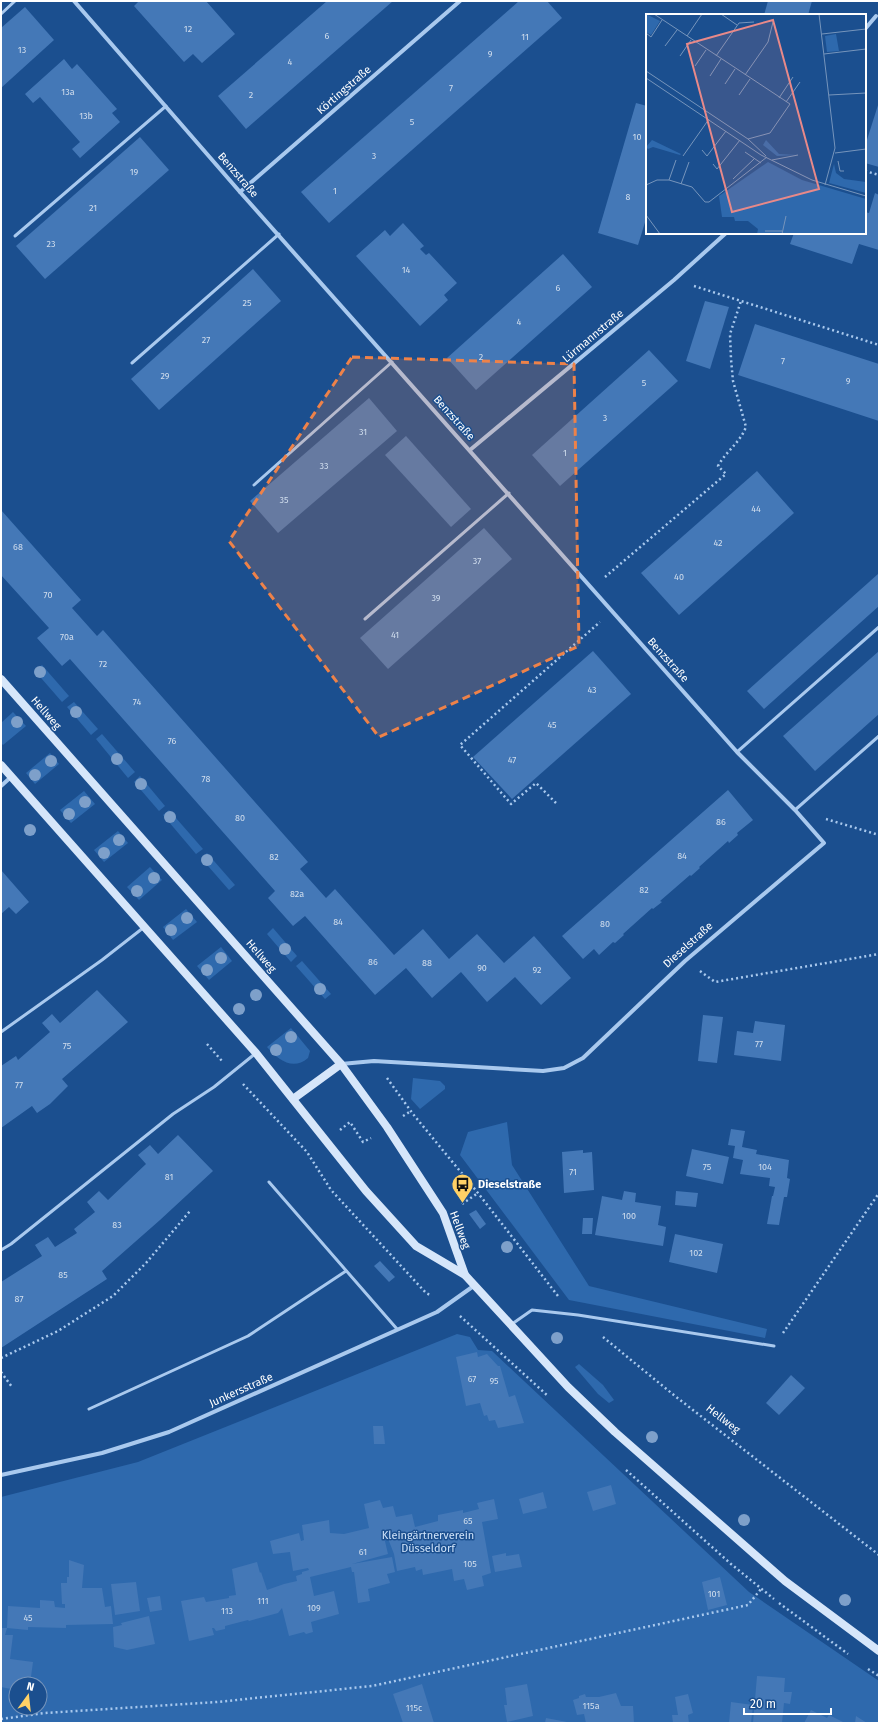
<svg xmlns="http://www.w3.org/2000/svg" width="880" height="1724" viewBox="0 0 880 1724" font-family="'Fira Sans',sans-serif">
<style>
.green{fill:#2e69ad;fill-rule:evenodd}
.building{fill:#4478b7}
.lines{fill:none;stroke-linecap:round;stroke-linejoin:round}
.path{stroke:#a9c9ee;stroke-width:2.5;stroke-dasharray:2 3;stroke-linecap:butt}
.lane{stroke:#a9c9ee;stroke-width:3}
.street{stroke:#a9c9ee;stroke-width:4}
.secondary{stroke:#d6e6fa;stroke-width:8}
.tree{fill:#7ea0ca}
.marked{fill:#ee8249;fill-opacity:0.2;stroke:#ee8249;stroke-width:3;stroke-dasharray:8 5;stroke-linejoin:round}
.labels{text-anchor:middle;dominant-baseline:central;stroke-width:3;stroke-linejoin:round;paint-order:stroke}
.number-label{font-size:9px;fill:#d0dded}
.street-label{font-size:11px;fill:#fff;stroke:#1b4f8f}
.poi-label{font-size:11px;font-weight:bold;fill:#fff;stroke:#1b4f8f;text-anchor:start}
.park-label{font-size:11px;fill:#cfe3fa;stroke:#1b4f8f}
.inset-road{fill:none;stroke:#7695bc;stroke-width:1}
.view{fill:#e88989;fill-opacity:0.15;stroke:#e88989;stroke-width:2}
.inset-edge{fill:none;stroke:#fff;stroke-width:2}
</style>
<rect width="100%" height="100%" fill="#1b4f8f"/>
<g class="green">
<path d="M42 665 69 696 62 702 35 671Z"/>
<path d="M74 702 98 729 91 735 67 707Z"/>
<path d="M13 712 26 726 3 745 1 743V723Z"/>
<path d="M102 734 135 772 128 778 96 739Z"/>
<path d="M50 753 59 764 35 784 26 773Z"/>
<path d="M140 776 165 806 159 811 134 782Z"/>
<path d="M84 791 95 804 71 823 60 810Z"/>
<path d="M169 810 203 849 196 854 163 815Z"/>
<path d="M118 831 128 843 104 862 94 850Z"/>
<path d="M207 853 235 885 229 890 201 858Z"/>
<path d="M150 867 162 880 139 900 127 887Z"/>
<path d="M186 909 197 922 173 940 163 927Z"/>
<path d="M273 928 297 956 291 962 267 934Z"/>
<path d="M221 947 232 961 209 980 197 966Z"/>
<path d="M302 961 331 994 325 999 296 966Z"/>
<path d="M291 1028 310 1051 308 1058C293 1071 278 1060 267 1047Z"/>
<path d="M413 1078 440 1081 445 1086V1089L420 1109 411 1099Z"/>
<path d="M507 1122 512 1165 589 1286 767 1329 765 1338 569 1300 460 1155 468 1132Z"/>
<path d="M457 1334 470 1337 478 1350 492 1351 749 1592 879 1681V1723H1V1497L138 1462ZM16 1684H40V1708H16Z"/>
<path d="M579 1364 603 1385 614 1400 609 1403 598 1394 575 1367Z"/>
</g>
<g class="building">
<path d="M139 1H206L235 34 202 63 193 54 184 62 134 6Z"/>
<path d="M327 1H393L246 129 218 96Z"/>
<path d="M519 1H547L562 18 329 223 301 192Z"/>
<path d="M768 1H812L808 15H764Z"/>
<path d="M25 7 54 40 1 88V28Z"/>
<path d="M64 59 72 69 77 64 117 109 112 113 120 122 80 158 72 149 80 142 40 97 33 103 25 94Z"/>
<path d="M879 102V167L865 163V146Z"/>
<path d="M636 103 647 106V216L638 245 598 233Z"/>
<path d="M140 137 169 170 45 279 16 246Z"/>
<path d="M875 193 879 195V250L859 244 852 264 790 244 794 233H865V212L869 213Z"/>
<path d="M403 223 424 246 420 249 426 255 429 253 457 283 444 295 448 300 420 326 356 256 385 230 390 236Z"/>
<path d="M563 254 592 287 476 390 447 358Z"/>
<path d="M253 269 281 301 159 410 131 379Z"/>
<path d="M705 301 729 307 710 369 686 361Z"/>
<path d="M755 324 879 364V421L738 375Z"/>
<path d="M649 350 678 381 560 486 532 455Z"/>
<path d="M369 398 397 431 278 533 250 501Z"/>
<path d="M406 436 471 509 451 527 385 455Z"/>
<path d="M757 471 794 513 679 615 641 573Z"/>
<path d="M1 510 81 600 72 608 97 636 103 630 308 862 300 869 326 898 335 889 394 955 423 929 449 959 477 934 504 963 534 936 571 978 541 1005 515 977 487 1002 461 972 432 998 406 968 375 995 305 916 293 926 268 898 275 891 70 659 62 666 37 638 49 628 1 575Z"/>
<path d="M484 528 512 559 388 669 360 638Z"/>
<path d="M878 574 879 576V606L764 709 747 691Z"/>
<path d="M593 651 631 694 512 799 473 757Z"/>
<path d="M879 651V714L815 771 783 736Z"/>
<path d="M728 790 753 820 737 833 738 835 729 843 728 841 699 867 700 868 691 876 690 875 660 901 662 902 653 909 652 908 623 934 624 935 615 943 613 942 599 955 594 949 583 959 562 936Z"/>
<path d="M1 870 29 902 16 914 9 907 1 914Z"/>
<path d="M97 990 128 1022 62 1079 68 1086 50 1104 37 1113 32 1106 1 1128V1066L16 1056 18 1060 50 1032 42 1023 52 1014 60 1023Z"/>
<path d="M703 1015 723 1017 717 1063 698 1061Z"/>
<path d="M755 1021 785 1025 781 1061 734 1055 737 1031 753 1033Z"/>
<path d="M731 1129 745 1131 742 1147 757 1150 756 1154 789 1160 787 1178 790 1179 787 1197H784L779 1225 767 1224 772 1196H773L775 1187 769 1186 770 1178 740 1174 743 1160 733 1158 735 1146 728 1145Z"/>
<path d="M178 1135 213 1171 160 1220 102 1271 107 1279 1 1348V1282L42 1256 35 1245 48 1237 55 1247 77 1233 74 1229 95 1212 87 1202 99 1191 108 1200 146 1164 138 1155 150 1145 158 1154Z"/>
<path d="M692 1149 729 1157 723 1184 686 1176Z"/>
<path d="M583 1150V1153L592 1152 594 1190 564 1193 562 1152Z"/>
<path d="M624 1191 636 1193 635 1202 661 1206 658 1225 666 1227 663 1246 595 1235 602 1196 622 1200Z"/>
<path d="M676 1191 698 1193 696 1207 675 1205Z"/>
<path d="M476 1210 486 1224 480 1229 469 1214Z"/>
<path d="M583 1218H593L592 1234H582Z"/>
<path d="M675 1234 723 1244 717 1273 669 1262Z"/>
<path d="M380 1261 395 1277 389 1282 374 1266Z"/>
<path d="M477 1352 478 1357 487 1354 498 1366H500L509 1397 515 1395 524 1423 498 1428 495 1420 489 1421 487 1415 484 1416 480 1403 466 1406 456 1357Z"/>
<path d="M791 1375 805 1388 779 1415 766 1403Z"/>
<path d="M373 1426H383L385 1444H374Z"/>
<path d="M611 1485 616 1504 593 1511 587 1492Z"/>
<path d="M543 1492 547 1508 523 1514 519 1499Z"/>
<path d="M494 1499 498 1519 482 1522 491 1573 482 1576 484 1586 467 1590 464 1579 454 1581 452 1569 423 1575 422 1569 416 1571 415 1567 397 1571 394 1554 387 1536 384 1537 388 1554 352 1564 392 1557 395 1572 387 1574 390 1583 368 1589 370 1601 358 1603 354 1572H352L351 1567 310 1577 314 1596 334 1591 339 1614 311 1622 313 1632 306 1634 304 1632 289 1636 282 1608 278 1613 249 1621 248 1620 225 1626V1629L216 1631 214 1628H212L214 1635 189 1641 181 1601 204 1597 206 1602 229 1598V1596L236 1595 232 1569 257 1562 260 1573 261 1572 267 1590 284 1584 297 1581 296 1576 302 1574V1572L309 1570 308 1568 293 1571 290 1552 273 1554 270 1541 299 1533 301 1541 304 1540 302 1525 329 1520 330 1533 344 1534 369 1528 364 1504 380 1500 383 1508 393 1506 396 1517 412 1514 415 1527 438 1521V1515L463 1510V1513L479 1509 477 1503Z"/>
<path d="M506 1553V1556L519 1554 522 1567 495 1572 492 1556Z"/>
<path d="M69 1560 84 1565 82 1588H102L105 1607 111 1606 113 1624 66 1625V1628L28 1627V1630L7 1628 8 1606 40 1608V1600L54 1601 55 1607 65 1608V1604H62L61 1585V1583H67V1577H69Z"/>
<path d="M720 1577 727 1605 708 1610 702 1582Z"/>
<path d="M136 1582 140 1611 115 1615 111 1584Z"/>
<path d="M160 1596 162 1610 150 1612 147 1598Z"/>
<path d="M149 1616 155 1644 127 1650 114 1647 113 1627 122 1625 121 1623Z"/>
<path d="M1 1628H7L5 1635H13L10 1659 33 1662 30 1684H16V1690L1 1687Z"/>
<path d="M757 1676 785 1678 784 1692H792L790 1704 784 1703 782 1723H753Z"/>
<path d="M422 1684 434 1723H403L393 1694Z"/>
<path d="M527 1684 533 1716 507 1722 504 1705H507L505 1688Z"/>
<path d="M616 1693 621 1706H633L634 1723H586L584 1714 577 1715 573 1700 579 1698V1696L585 1694 586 1697H599Z"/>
<path d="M688 1694 693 1713 688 1715 689 1723H673L672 1715H678L675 1697Z"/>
<path d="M731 1702 753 1705 751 1723H729Z"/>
<path d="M811 1710 827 1718 829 1715 845 1723H804Z"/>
<path d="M856 1716 867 1723H855Z"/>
<path d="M546 1718 567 1722V1723H545Z"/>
</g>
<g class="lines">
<g class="path">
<path d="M865 171 879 175"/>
<path d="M694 286 879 345"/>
<path d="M605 577 726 474 718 466C727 450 739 444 746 427L733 381 731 359 730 334 741 301"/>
<path d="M556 803 536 783 511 804 460 745 600 622"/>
<path d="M826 819 879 835"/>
<path d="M700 971 715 982 879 954"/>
<path d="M207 1044 222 1061"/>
<path d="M387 1078 413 1114 478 1193 558 1296"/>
<path d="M243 1084 307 1152 331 1190 426 1293 430 1295"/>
<path d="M403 1116 411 1111"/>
<path d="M340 1130 350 1122 363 1142 371 1138"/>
<path d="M462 1204 478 1193"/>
<path d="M460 1316 548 1396"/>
<path d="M783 1333 879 1193"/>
<path d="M603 1337 675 1396 879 1555"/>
<path d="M1 1358 58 1331 113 1296 146 1263 190 1211"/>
<path d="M1 1372 12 1387"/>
<path d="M626 1470 731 1564 774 1599"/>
<path d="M779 1603 848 1654"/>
<path d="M868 1669 879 1676"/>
<path d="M1 1719 45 1713 217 1702 372 1686 748 1605 761 1589"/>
</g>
<g class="lane">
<path d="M1 14 15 1"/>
<path d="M15 236 166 106"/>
<path d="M132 363 279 234"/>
<path d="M254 485 392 362"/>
<path d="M365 619 509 493"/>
<path d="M737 752 879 627"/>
<path d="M795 810 879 736"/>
<path d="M1 1032 102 960 143 928"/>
<path d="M269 1182 397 1329"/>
<path d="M1 1250 11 1244 173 1114 214 1087 256 1053"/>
<path d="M512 1324 532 1310 578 1315 774 1346"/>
<path d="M89 1409 248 1336 346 1271"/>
</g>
<g class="street">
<path d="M74 1 240 192 737 752 795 810 824 843 685 961 583 1058 564 1068 543 1071 374 1061 341 1064"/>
<path d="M865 29 876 16"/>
<path d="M240 192 460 1"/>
<path d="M470 450 674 280 726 233"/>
<path d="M1 786 11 777"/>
<path d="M1 1475 102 1453 169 1432 437 1312 475 1285"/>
</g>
<g class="secondary">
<path d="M1 679 341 1064 387 1127 443 1213 465 1275"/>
<path d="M1 765 256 1053 366 1191 416 1246 465 1275 568 1387 615 1432 785 1581 879 1651"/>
<path d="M293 1099 341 1064"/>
</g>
</g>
<g class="tree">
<circle cx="40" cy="672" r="6"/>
<circle cx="76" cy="712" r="6"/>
<circle cx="17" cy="722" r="6"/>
<circle cx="117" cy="759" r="6"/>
<circle cx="51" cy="761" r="6"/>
<circle cx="35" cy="775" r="6"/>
<circle cx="141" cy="784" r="6"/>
<circle cx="85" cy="802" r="6"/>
<circle cx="69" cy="814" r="6"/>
<circle cx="170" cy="817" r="6"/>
<circle cx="30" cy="830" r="6"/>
<circle cx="119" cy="840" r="6"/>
<circle cx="104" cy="853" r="6"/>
<circle cx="207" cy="860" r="6"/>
<circle cx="154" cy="878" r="6"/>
<circle cx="137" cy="891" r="6"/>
<circle cx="187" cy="918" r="6"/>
<circle cx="171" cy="930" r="6"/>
<circle cx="285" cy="949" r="6"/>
<circle cx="221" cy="958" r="6"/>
<circle cx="207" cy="970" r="6"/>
<circle cx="320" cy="989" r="6"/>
<circle cx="256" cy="995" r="6"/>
<circle cx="239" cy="1009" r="6"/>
<circle cx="291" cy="1037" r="6"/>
<circle cx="276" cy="1050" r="6"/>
<circle cx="507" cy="1247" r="6"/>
<circle cx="557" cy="1338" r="6"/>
<circle cx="652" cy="1437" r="6"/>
<circle cx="744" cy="1520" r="6"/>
<circle cx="845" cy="1600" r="6"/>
</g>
<path class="marked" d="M352 357 574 364 579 646 379 737 229 541Z"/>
<defs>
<symbol id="bus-pin" viewBox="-11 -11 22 30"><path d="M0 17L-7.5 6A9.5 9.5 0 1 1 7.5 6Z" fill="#ffd166" stroke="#1b4f8f"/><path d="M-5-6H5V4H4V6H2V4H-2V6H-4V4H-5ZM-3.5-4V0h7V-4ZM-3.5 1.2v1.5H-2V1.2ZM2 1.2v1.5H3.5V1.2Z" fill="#111"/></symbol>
</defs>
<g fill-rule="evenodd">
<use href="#bus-pin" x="450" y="1172" width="25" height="34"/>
</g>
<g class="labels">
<g class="number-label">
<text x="188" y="29">12</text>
<text x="327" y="36">6</text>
<text x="525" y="37">11</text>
<text x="22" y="50">13</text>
<text x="490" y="54">9</text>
<text x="290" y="62">4</text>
<text x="451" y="88">7</text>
<text x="68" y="92">13a</text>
<text x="251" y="95">2</text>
<text x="86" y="116">13b</text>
<text x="412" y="122">5</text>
<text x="637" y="137">10</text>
<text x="374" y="156">3</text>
<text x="134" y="172">19</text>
<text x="335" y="191">1</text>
<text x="628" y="197">8</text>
<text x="93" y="208">21</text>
<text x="51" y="244">23</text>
<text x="406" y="270">14</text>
<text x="558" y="288">6</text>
<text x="247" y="303">25</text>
<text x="519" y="322">4</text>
<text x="206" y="340">27</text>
<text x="481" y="357">2</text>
<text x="783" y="361">7</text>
<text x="165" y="376">29</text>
<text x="848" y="381">9</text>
<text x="644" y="383">5</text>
<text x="605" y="418">3</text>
<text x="363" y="432">31</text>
<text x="565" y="453">1</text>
<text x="324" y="466">33</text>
<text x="284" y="500">35</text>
<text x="756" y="509">44</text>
<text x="718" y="543">42</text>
<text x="18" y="547">68</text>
<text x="477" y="561">37</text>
<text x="679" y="577">40</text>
<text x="48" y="595">70</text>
<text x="436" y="598">39</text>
<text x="395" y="635">41</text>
<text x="67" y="637">70a</text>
<text x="103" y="664">72</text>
<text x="592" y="690">43</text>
<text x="137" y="702">74</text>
<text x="552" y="725">45</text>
<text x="172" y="741">76</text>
<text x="512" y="760">47</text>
<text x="206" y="779">78</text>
<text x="240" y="818">80</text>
<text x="721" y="822">86</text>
<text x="682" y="856">84</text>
<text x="274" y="857">82</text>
<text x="644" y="890">82</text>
<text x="297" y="894">82a</text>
<text x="338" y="922">84</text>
<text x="605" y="924">80</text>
<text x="373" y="962">86</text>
<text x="427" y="963">88</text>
<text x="482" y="968">90</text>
<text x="537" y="970">92</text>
<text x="759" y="1044">77</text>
<text x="67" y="1046">75</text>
<text x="19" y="1085">77</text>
<text x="707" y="1167">75</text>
<text x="765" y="1167">104</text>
<text x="573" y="1172">71</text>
<text x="169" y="1177">81</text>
<text x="629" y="1216">100</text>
<text x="117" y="1225">83</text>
<text x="696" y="1253">102</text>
<text x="63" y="1275">85</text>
<text x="19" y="1299">87</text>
<text x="472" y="1379">67</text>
<text x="494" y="1381">95</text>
<text x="468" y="1521">65</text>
<text x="363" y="1552">61</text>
<text x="470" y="1564">105</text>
<text x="714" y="1594">101</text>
<text x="263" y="1601">111</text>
<text x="314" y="1608">109</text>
<text x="227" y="1611">113</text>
<text x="28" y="1618">45</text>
<text x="591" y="1706">115a</text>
<text x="414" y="1708">115c</text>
</g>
<g class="street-label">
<text transform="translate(344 90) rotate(-41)">Körtingstraße</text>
<text transform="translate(238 175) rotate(49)">Benzstraße</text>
<text transform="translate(593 336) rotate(-40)">Lürmannstraße</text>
<text transform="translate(454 418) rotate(48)">Benzstraße</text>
<text transform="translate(668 660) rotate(48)">Benzstraße</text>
<text transform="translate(46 713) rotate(49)">Hellweg</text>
<text transform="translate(688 945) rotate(-42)">Dieselstraße</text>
<text transform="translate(261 956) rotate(49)">Hellweg</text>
<text transform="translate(460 1230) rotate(69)">Hellweg</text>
<text transform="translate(241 1390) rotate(-24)">Junkersstraße</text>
<text transform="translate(723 1419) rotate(38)">Hellweg</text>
</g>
<g class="poi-label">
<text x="478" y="1184">Dieselstraße</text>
</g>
<g class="park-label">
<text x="428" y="1535">Kleingärtnerverein<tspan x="428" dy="13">Düsseldorf</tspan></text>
</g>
</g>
<g transform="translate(646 14)">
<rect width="220" height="220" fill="#1b4f8f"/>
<path d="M0 0 14 7 5 21 0 18ZM190 20 193 37 181 38 179 22ZM6 126 35 140 34 141 7 133 2 135 0 133ZM120 126 133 140 151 141 131 142 117 131ZM122 148 156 166 220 185V220H111L112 215 102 207H89L88 203H76L73 182ZM188 150 190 159 198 165 220 168V179L183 169Z" fill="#2e69ad"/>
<path class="inset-road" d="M8 0 144 90 124 119 102 125M75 0 91 11M173 0 189 134 179 171M0 19 5 23 16 6M176 20 220 15M41 22 56 0M19 32 31 16M178 40 220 35M34 42 45 26M70 42 93 9 108 8M49 52 60 36M0 57 102 125 120 142M99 61 122 28 127 8M64 62 75 45M0 64 115 141 166 166 220 182M79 70 89 55M93 81 104 65M183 81 220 79M133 84 147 63M140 88 154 68M56 136 61 142 80 117M99 138 115 149M189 139 220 135M37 142 63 105M126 146 152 141M192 147 194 157H198M67 150 71 155 94 126M87 165 108 145M23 166 30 146M35 170 43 148M0 171 11 166H23L46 173 59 188H63L121 143M0 201 14 220M119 217H136M136 220 140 202"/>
<path class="view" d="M127 6 173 175 86 198 41 30Z"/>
<rect width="220" height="220" class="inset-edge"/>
</g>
<rect width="880" height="1724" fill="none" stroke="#ffffff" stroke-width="4"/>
<g transform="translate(28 1696) rotate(15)"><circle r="19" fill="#1b4f8f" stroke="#7695bc"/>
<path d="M0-3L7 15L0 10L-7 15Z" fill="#ffd166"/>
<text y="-6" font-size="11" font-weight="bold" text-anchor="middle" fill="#ffffff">N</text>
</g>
<path d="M744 1708v6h87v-6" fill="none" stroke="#ffffff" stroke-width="2"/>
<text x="750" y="1708" font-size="12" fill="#ffffff" stroke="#1b4f8f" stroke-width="3" paint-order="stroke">20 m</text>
</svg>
